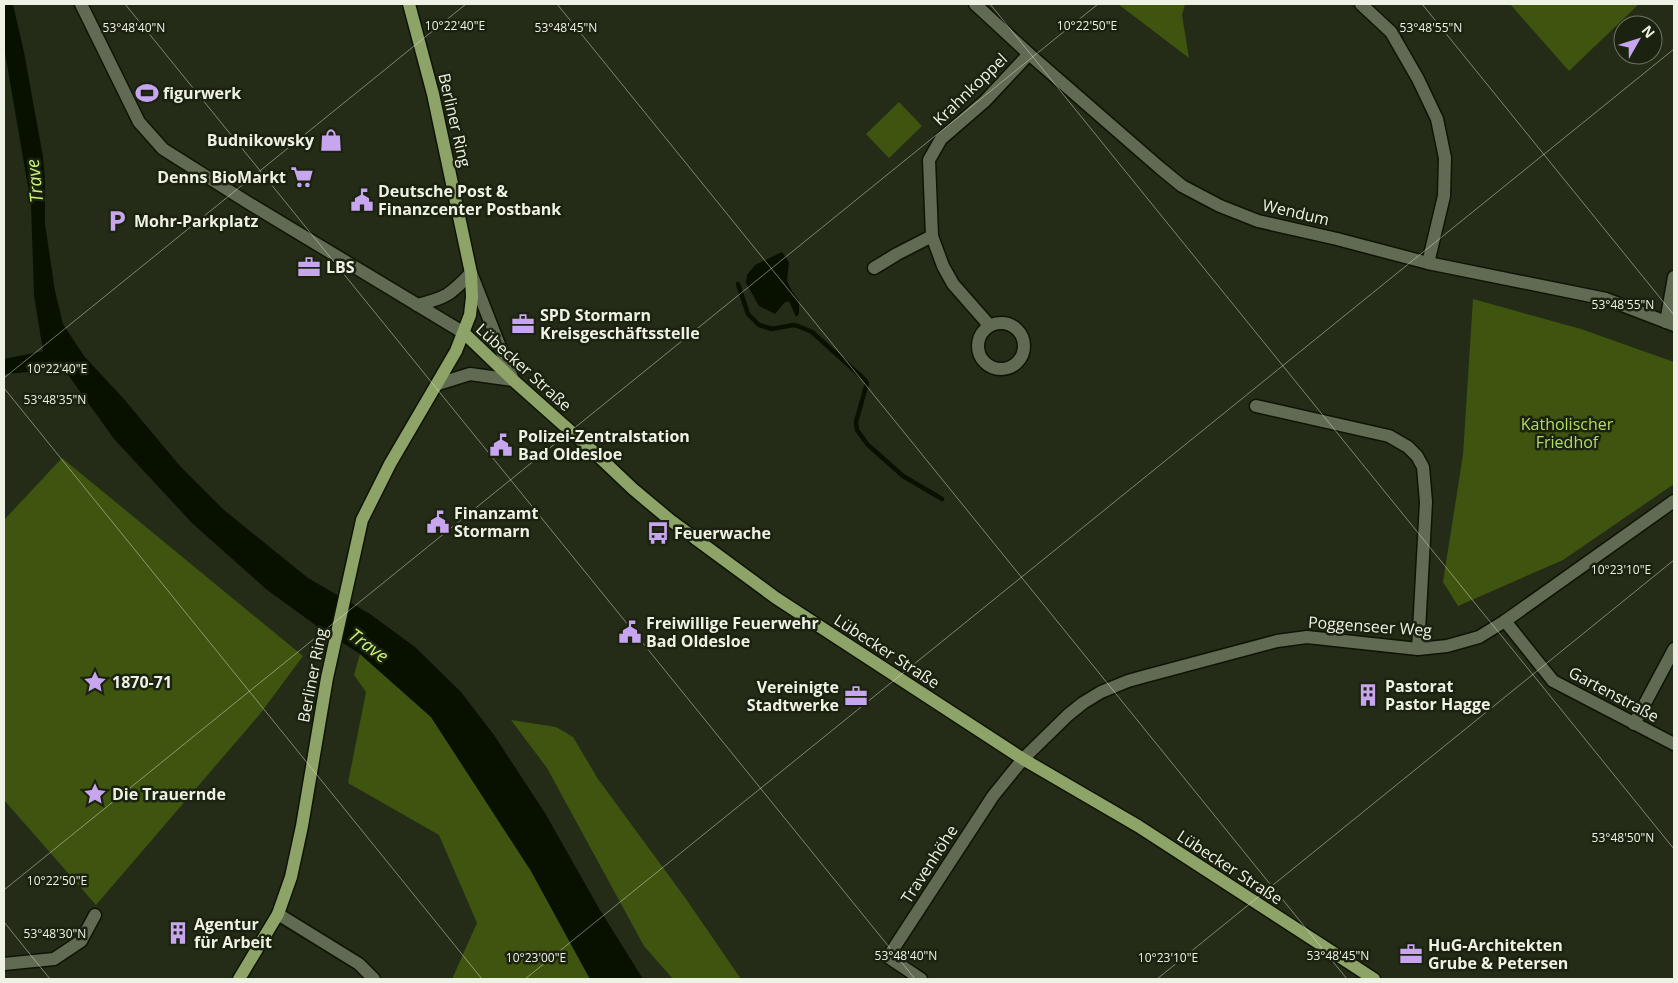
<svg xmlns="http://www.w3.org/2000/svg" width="1678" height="983" viewBox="0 0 1678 983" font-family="'Open Sans',sans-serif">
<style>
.green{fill:#3f540f}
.water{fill:#081100}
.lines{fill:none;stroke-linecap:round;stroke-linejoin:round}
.stream{stroke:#081100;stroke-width:4.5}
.street-casing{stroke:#0e1403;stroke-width:15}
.primary-casing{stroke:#0e1403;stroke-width:15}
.street{stroke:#616a53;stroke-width:12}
.primary{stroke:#8da367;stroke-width:12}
.ticks{fill:none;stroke:#edf2e5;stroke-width:1;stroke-opacity:0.45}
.labels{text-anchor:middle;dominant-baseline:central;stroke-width:5;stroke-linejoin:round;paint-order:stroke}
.street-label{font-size:16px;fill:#edf2e5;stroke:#1b220f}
.poi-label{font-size:16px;font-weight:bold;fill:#edf2e5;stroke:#1b220f;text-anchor:start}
.park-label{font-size:16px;fill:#b2dd63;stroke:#1b220f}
.water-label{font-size:18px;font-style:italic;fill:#c8f37a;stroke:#1b220f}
.ticks-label{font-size:12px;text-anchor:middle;fill:#edf2e5;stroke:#1b220f;stroke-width:5;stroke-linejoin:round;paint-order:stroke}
</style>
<rect width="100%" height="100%" fill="#242c18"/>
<g class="green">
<path d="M1118 4H1185L1182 15 1189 58Z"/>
<path d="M1510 4H1639L1569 71Z"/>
<path d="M899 102 922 126 889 158 866 134Z"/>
<path d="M1473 299 1581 329 1674 362V484L1563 560 1458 606 1443 582 1463 455Z"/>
<path d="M62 458 303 656 260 714 96 905 4 800V520Z"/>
<path d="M360 654 431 717 531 871 590 979H452L477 923 439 835 348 783 366 692 354 675Z"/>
<path d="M511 720 556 727 573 737 598 779 686 899 741 979H673L644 946 547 768Z"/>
</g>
<g class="water">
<path d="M4 4H13L24 52 43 157 45 180V224L55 291 63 324 84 356 123 398 180 466 224 510 308 578 370 614 415 647 461 692 494 735 545 813 600 910 643 979H590L531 871 431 717 360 654 318 627 266 589 193 524 114 439 66 372 44 369 29 372 4 374V359L43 351 34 295 31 204 4 47Z"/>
<path d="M782 252 789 262 787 281 791 289 799 301V314L796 317 789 301 784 303 775 314 759 306 746 283 747 275 755 265Z"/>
</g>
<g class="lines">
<path class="stream" d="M738 284 748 314 759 325 772 329 793 325 798 326 812 332 864 379 867 383 856 422 857 430 868 445 903 476 942 499"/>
<defs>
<g id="street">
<path d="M81 4 139 122 163 149 247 202 464 333"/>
<path d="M975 4 1029 54 1160 168 1182 186 1220 206 1258 221 1337 239 1428 263 1606 299 1674 325"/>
<path d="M1361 4 1391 32 1418 79 1437 119 1445 158 1444 196 1428 263"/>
<path d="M874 268 897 254 932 236"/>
<path d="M417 305C446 298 450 295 471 273L513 380"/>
<path d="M1666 322 1674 277"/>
<circle cx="1001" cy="346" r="23"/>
<path d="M989 325 953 284 943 266 932 236 929 160 941 139 985 101 1029 54"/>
<path d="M438 384 470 374 513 380"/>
<path d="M1256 406 1389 436 1408 447 1417 456 1423 467 1426 502 1418 649"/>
<path d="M1505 621 1553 681 1674 744"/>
<path d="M1634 724 1674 649"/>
<path d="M278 914 359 964 374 979"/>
<path d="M4 964 54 959 81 941 95 915"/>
<path d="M921 979 888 957 993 796 1023 759 1068 715 1083 703 1101 692 1128 681 1146 676 1277 641 1307 637 1418 649 1447 646 1479 637 1505 621 1674 501"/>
</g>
<g id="primary">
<path d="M464 333 513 380 595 453 633 489 670 520 776 598 1023 759 1138 826 1374 979"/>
<path d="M239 979 278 914 291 877 302 826 327 678 362 520 390 464 456 351 470 315 472 297 471 273 433 94 409 4"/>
</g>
</defs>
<use href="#street" class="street-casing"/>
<use href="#primary" class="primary-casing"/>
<use href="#street" class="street"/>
<use href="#primary" class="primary"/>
</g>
<path class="ticks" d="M125 4 915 979M557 4 1347 979M990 4 1674 849M1422 4 1674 315M4 378 466 4M4 388 482 979M4 890 1098 4M4 922 50 979M525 979 1674 49M1157 979 1674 560"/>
<defs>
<symbol id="stadium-bare" viewBox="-9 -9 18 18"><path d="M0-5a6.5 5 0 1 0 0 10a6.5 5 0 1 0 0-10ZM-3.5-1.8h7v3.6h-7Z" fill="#c8a6ef" stroke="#1b220f" stroke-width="2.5" paint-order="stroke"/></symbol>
<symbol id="shop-bare" viewBox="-9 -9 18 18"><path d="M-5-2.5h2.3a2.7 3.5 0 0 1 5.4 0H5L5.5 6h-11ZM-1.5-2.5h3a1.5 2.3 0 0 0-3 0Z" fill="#c8a6ef" stroke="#1b220f" stroke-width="2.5" paint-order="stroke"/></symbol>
<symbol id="supermarket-bare" viewBox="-9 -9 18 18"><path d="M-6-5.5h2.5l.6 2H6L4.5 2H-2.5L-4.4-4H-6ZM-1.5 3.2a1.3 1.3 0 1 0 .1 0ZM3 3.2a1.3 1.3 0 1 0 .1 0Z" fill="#c8a6ef" stroke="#1b220f" stroke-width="2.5" paint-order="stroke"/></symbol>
<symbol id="civic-bare" viewBox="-9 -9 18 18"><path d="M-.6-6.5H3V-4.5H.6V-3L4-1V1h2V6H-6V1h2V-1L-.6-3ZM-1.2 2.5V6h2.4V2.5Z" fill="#c8a6ef" stroke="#1b220f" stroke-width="2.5" paint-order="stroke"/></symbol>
<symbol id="parking-bare" viewBox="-9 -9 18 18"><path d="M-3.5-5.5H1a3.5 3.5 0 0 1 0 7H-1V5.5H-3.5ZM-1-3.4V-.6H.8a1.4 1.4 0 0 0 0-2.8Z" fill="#c8a6ef" stroke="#1b220f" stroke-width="2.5" paint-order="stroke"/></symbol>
<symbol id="office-bare" viewBox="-9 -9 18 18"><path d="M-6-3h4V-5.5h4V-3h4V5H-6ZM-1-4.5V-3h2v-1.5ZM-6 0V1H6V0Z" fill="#c8a6ef" stroke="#1b220f" stroke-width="2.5" paint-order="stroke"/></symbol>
<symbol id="bus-bare" viewBox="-9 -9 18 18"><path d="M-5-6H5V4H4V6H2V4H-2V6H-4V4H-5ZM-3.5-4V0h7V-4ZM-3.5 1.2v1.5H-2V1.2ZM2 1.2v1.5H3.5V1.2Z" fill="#c8a6ef" stroke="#1b220f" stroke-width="2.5" paint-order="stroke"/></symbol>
<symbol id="sight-bare" viewBox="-9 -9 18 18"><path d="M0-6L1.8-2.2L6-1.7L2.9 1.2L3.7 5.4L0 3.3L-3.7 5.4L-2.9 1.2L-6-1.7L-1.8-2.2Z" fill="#c8a6ef" stroke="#1b220f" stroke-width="2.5" paint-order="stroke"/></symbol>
<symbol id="building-bare" viewBox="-9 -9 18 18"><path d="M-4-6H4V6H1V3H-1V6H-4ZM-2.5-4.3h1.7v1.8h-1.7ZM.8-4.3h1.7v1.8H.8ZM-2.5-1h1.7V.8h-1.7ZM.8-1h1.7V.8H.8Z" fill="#c8a6ef" stroke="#1b220f" stroke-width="2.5" paint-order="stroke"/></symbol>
</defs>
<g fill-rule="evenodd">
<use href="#stadium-bare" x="131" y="77" width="32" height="32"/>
<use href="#shop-bare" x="315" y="124" width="32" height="32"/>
<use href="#supermarket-bare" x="286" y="161" width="32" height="32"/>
<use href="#civic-bare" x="346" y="184" width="32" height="32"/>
<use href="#parking-bare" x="101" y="205" width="32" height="32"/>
<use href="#office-bare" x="293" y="251" width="32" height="32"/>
<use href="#office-bare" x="507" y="308" width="32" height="32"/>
<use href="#civic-bare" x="485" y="429" width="32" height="32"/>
<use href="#civic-bare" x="422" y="506" width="32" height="32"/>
<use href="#bus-bare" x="642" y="517" width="32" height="32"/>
<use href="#civic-bare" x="614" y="616" width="32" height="32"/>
<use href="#sight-bare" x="79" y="666" width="32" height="32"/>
<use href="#building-bare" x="1352" y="679" width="32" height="32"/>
<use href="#office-bare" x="840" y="680" width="32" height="32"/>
<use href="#sight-bare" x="79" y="778" width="32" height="32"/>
<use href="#building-bare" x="162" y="917" width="32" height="32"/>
<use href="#office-bare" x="1395" y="938" width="32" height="32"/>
</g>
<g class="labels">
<g class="street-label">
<text transform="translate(970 89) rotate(-44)">Krahnkoppel</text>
<text transform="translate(455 120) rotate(77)">Berliner Ring</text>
<text transform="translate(1296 212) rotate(13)">Wendum</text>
<text transform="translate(524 367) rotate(42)">Lübecker Straße</text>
<text transform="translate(1370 626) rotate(4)">Poggenseer Weg</text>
<text transform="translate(887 651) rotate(33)">Lübecker Straße</text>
<text transform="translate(312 675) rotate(-79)">Berliner Ring</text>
<text transform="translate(1614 694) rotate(28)">Gartenstraße</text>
<text transform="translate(929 864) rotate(-57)">Travenhöhe</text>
<text transform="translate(1230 867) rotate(33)">Lübecker Straße</text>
</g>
<g class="poi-label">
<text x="163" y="93">figurwerk</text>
<text x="314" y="140" text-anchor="end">Budnikowsky</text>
<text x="286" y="177" text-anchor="end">Denns BioMarkt</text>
<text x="378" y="191">Deutsche Post &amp;<tspan x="378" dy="18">Finanzcenter Postbank</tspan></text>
<text x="134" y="221">Mohr-Parkplatz</text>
<text x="326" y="267">LBS</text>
<text x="540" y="315">SPD Stormarn<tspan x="540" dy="18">Kreisgeschäftsstelle</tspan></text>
<text x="518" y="436">Polizei-Zentralstation<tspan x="518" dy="18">Bad Oldesloe</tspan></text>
<text x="454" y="513">Finanzamt<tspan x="454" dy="18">Stormarn</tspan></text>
<text x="674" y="533">Feuerwache</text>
<text x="646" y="623">Freiwillige Feuerwehr<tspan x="646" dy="18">Bad Oldesloe</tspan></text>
<text x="112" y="682">1870-71</text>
<text x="1385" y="686">Pastorat<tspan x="1385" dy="18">Pastor Hagge</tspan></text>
<text x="839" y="687" text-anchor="end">Vereinigte<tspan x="839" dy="18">Stadtwerke</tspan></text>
<text x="112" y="794">Die Trauernde</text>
<text x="194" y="924">Agentur<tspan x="194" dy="18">für Arbeit</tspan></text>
<text x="1428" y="945">HuG-Architekten<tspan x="1428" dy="18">Grube &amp; Petersen</tspan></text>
</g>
<g class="park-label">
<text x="1567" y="424">Katholischer<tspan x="1567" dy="18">Friedhof</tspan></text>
</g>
<g class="water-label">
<text transform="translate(34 181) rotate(-96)">Trave</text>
<text transform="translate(369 645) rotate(36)">Trave</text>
</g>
</g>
<g class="ticks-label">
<text x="455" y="30">10°22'40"E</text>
<text x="1087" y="30">10°22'50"E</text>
<text x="1431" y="32">53°48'55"N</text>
<text x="134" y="32">53°48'40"N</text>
<text x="566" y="32">53°48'45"N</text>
<text x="1623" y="309">53°48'55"N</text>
<text x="57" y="373">10°22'40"E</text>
<text x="55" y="404">53°48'35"N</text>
<text x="1621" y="574">10°23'10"E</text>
<text x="1623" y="842">53°48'50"N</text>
<text x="57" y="885">10°22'50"E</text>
<text x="55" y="938">53°48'30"N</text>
<text x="906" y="960">53°48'40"N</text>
<text x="1338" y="960">53°48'45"N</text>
<text x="536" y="962">10°23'00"E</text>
<text x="1168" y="962">10°23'10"E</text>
</g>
<rect width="1678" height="983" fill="none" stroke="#edf2e5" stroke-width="10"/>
<g transform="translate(1638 40) rotate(51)"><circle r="24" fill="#1b220f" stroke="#6f7565"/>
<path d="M0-4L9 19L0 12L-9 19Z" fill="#c8a6ef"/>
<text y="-8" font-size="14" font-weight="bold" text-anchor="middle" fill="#edf2e5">N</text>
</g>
</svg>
